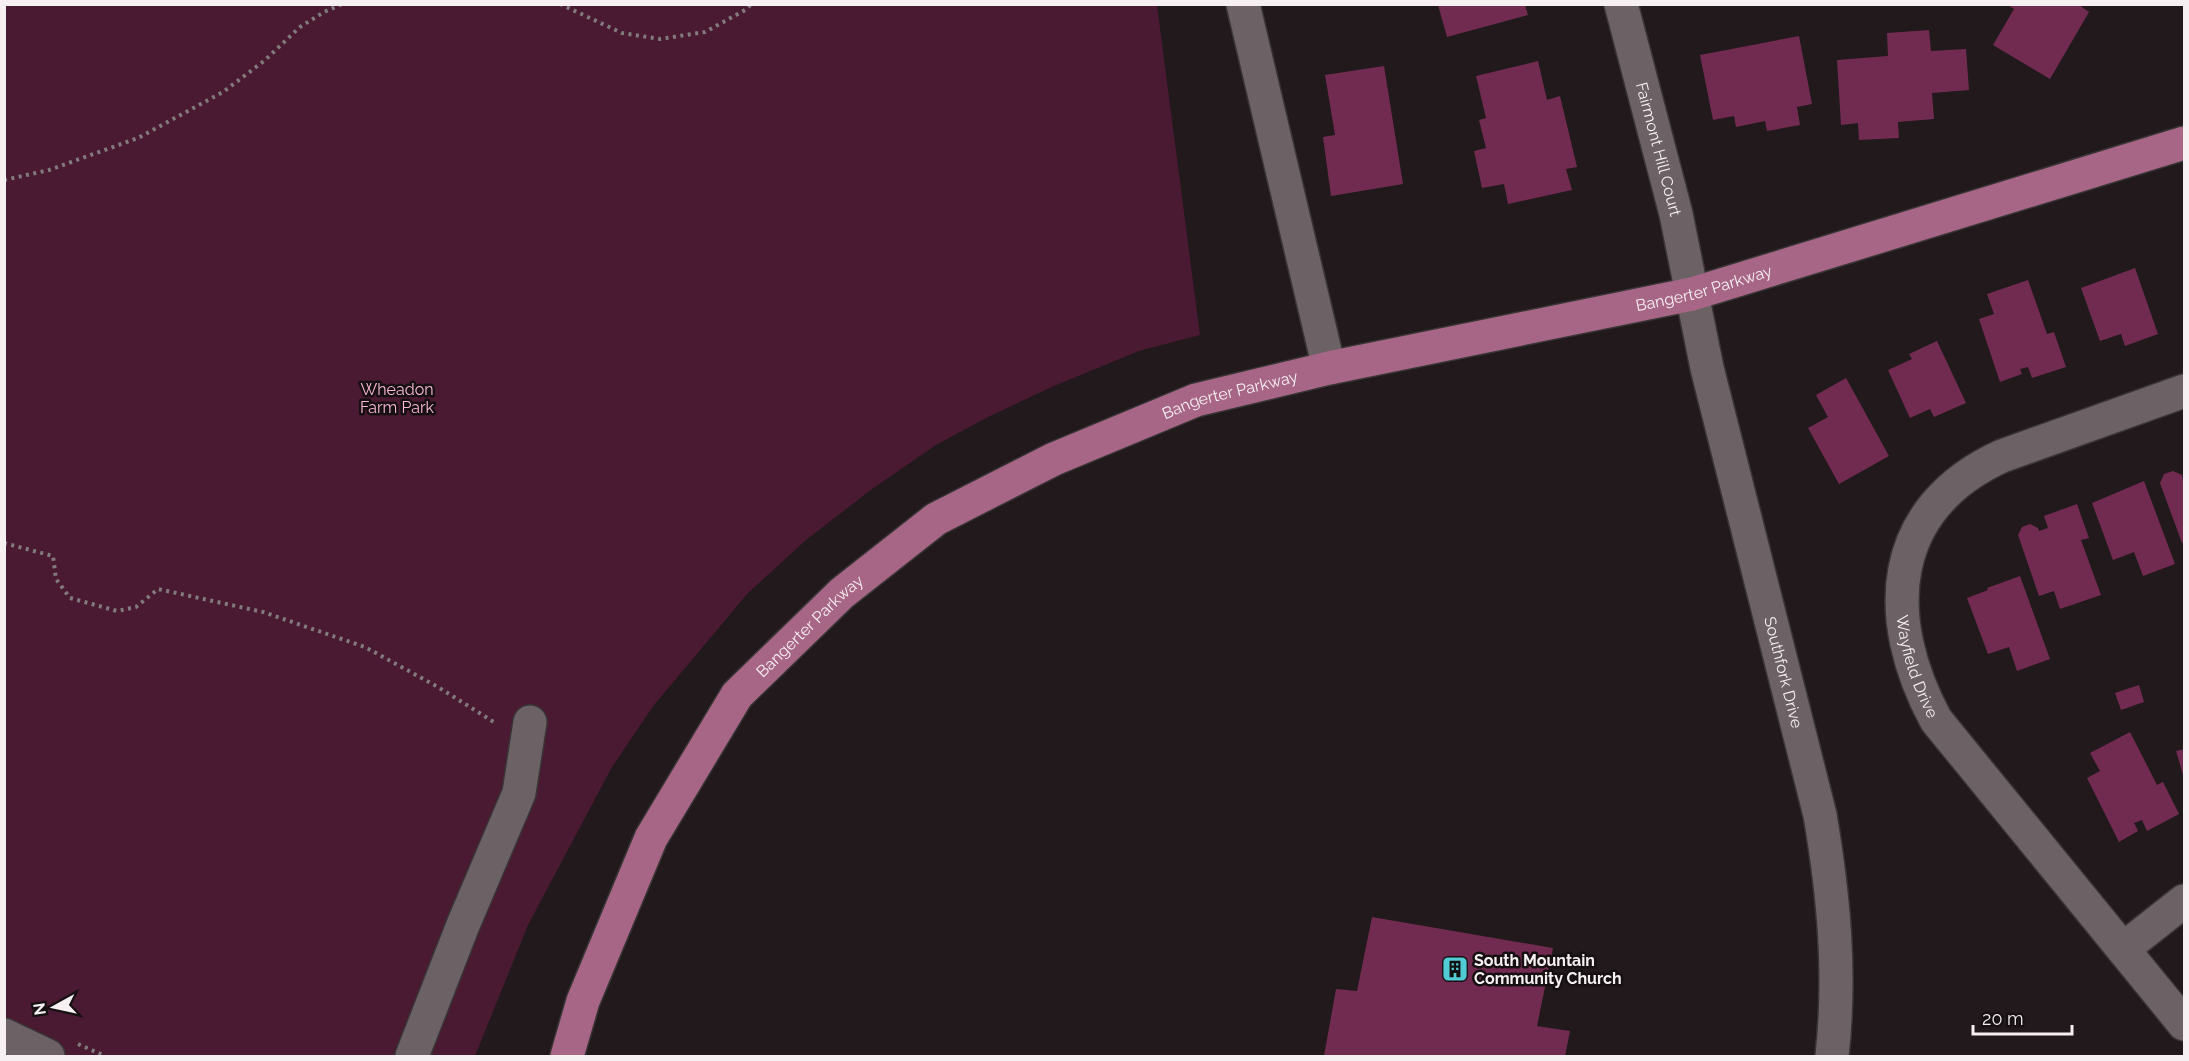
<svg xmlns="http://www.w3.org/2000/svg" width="2189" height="1061" viewBox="0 0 2189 1061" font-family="Raleway,sans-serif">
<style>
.green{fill:#4a1932}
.building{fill:#722b50}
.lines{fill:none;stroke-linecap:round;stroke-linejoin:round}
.minor-casing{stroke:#393436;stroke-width:36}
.major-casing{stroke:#393436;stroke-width:36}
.path{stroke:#827b7d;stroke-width:4;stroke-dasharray:3 4.5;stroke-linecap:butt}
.minor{stroke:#6c6266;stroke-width:33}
.major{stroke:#a86686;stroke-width:33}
.labels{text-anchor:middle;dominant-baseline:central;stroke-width:5;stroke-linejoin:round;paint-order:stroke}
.street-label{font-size:16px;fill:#f6f0f2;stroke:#171013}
.park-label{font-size:16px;fill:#f8b7d4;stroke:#171013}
.poi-label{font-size:16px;font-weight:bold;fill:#f6f0f2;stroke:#171013;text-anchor:start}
</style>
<rect width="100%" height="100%" fill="#21191c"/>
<path class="green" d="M5 5H1157L1200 335 1139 351 1054 386 988 417 936 445 872 489 806 540 748 593 654 705 612 767 528 925 475 1056H5Z"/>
<g class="building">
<path d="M2006 4H2078L2089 12 2050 79 1993 45 2014 9Z"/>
<path d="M1438 5H1525L1528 15 1447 37Z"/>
<path d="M1929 30 1931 51 1966 49 1969 90 1932 93 1934 119 1898 122 1899 138 1859 140 1858 123 1841 125 1837 60 1888 56 1887 33Z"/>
<path d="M1799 36 1812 104 1797 107 1800 125 1767 131 1765 121 1736 127 1734 116 1713 120 1700 55Z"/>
<path d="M1538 61 1547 100 1560 96 1577 167 1566 169 1572 190 1508 204 1504 184 1482 188 1474 151 1486 148 1479 120 1486 118 1476 76Z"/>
<path d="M1384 66 1403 184 1331 196 1323 137 1335 135 1325 75Z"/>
<path d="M2135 268 2158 334 2125 346 2121 334 2100 341 2081 288Z"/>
<path d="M2028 280 2047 334 2054 332 2066 367 2032 378 2028 367 2020 369 2022 374 2000 382 1979 319 1994 314 1987 294Z"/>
<path d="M1937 341 1966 403 1934 417 1930 409 1910 418 1888 370 1912 359 1909 354Z"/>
<path d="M1846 378 1889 456 1839 484 1808 428 1828 417 1816 395Z"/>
<path d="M2173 471 2182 475 2183 480 2184 479V542L2182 543 2160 483 2164 474Z"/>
<path d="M2144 481 2175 564 2143 576 2134 552 2113 560 2092 503Z"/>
<path d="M2077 504 2089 538 2081 540 2101 595 2060 609 2054 591 2039 596 2018 535 2022 527 2030 524 2038 528 2039 531 2048 528 2044 516Z"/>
<path d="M2020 576 2050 659 2017 671 2009 647 1988 654 1967 598 1988 590 1987 588Z"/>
<path d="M2139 685 2144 702 2121 710 2115 693Z"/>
<path d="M2130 732 2157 785 2163 782 2179 814 2147 831 2142 820 2134 823 2138 831 2119 842 2087 778 2100 771 2090 753Z"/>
<path d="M2184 749V778L2176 751Z"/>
<path d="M1372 917 1553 948 1537 1026 1570 1031 1565 1056H1324L1336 989 1357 991Z"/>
</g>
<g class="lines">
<defs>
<g id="minor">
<path d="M1243 4 1329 368"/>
<path id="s1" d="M1621 4 1676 214 1707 368 1820 815C1834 897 1841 974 1832 1056"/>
<path id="s2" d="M2184 391 2002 456C1886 509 1881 618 1936 720L2184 1024"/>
<path d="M2123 949 2184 901"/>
<path d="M4 1035 48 1056"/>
<path d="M412 1056 463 925 519 793 530 722"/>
</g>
<g id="major">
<path id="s3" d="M567 1056 583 1001 651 838 737 695 842 593 936 519 1054 459 1196 400 1329 368 1692 294 2184 143"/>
</g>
</defs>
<use href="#minor" class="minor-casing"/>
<use href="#major" class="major-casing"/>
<g class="path">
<path d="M560 4 622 33 660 39 705 32 747 9 751 4"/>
<path d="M4 180 49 170 138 138 223 92 264 61 300 27 324 12 342 4"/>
<path d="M4 543 53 556 56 579 70 598 117 611 136 607 158 589 263 612 365 647 438 687 497 724"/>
<path d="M78 1044 105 1056"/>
</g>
<use href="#minor" class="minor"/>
<use href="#major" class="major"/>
</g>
<defs>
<symbol id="building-square" viewBox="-11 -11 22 22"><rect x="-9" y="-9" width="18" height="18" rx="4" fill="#51ccd4" stroke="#171013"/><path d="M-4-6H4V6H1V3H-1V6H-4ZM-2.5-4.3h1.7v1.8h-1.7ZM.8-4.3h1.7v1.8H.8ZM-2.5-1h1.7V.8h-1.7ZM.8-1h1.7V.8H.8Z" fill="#111"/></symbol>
</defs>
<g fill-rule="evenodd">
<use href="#building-square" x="1440" y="954" width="30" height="30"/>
</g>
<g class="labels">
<g class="street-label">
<text stroke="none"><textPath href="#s1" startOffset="150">Fairmont Hill Court</textPath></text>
<text stroke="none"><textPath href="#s3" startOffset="1473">Bangerter Parkway</textPath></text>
<text stroke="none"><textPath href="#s3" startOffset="987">Bangerter Parkway</textPath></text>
<text stroke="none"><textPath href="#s3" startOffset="501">Bangerter Parkway</textPath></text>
<text stroke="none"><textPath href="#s2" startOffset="448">Wayfield Drive</textPath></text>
<text stroke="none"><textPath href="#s1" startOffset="688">Southfork Drive</textPath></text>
</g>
<g class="park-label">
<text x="397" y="389">Wheadon<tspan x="397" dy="18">Farm Park</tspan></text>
</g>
<g class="poi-label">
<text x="1474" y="960">South Mountain<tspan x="1474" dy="18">Community Church</tspan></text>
</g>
</g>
<rect width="2189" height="1061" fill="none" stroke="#f6f0f2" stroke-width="12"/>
<g transform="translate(54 1007) rotate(262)" stroke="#171013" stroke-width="4.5" paint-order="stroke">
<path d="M0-4.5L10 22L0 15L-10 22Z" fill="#f6f0f2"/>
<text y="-9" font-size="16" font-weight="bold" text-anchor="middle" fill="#f6f0f2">N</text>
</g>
<path d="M1973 1025v9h99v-9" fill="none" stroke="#f6f0f2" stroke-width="3"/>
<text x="1982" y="1025" font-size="18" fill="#f6f0f2" stroke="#171013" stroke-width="4.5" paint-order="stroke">20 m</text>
</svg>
